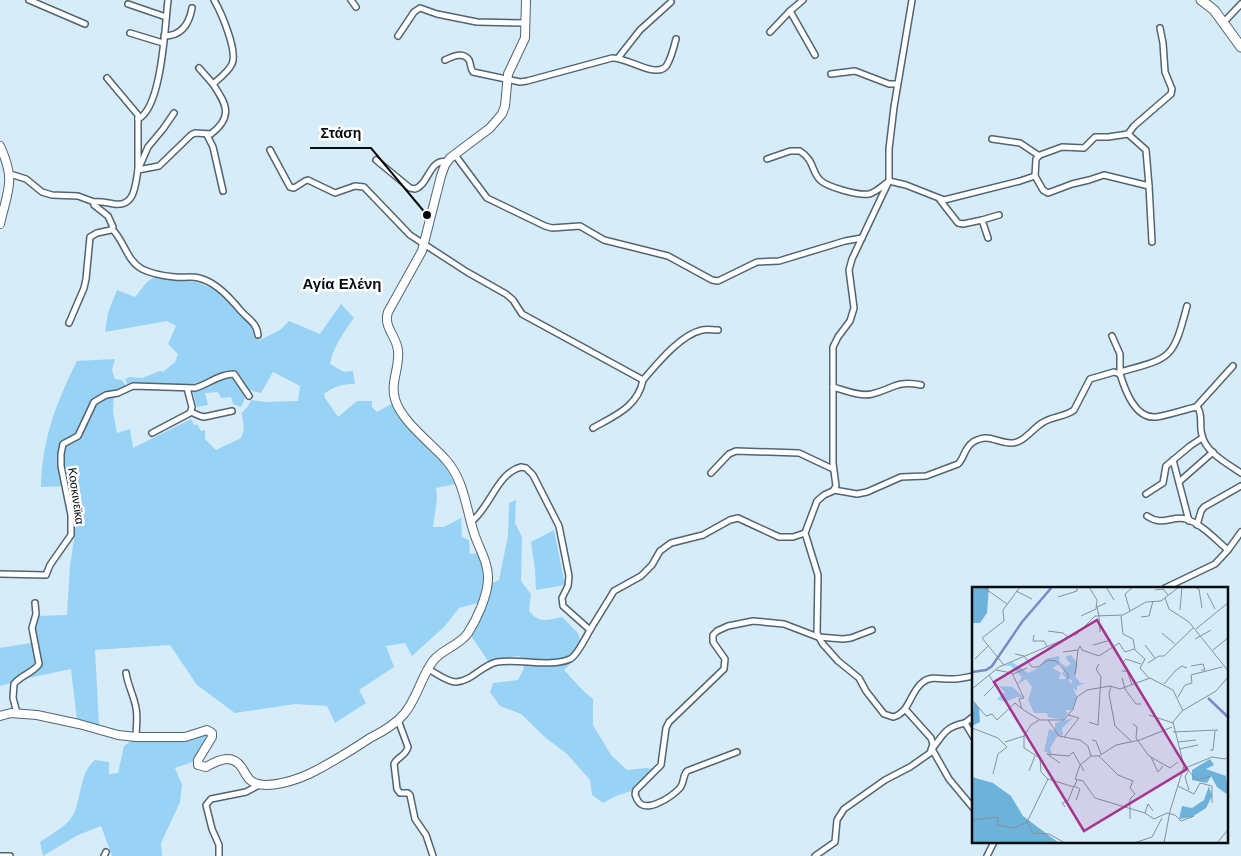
<svg xmlns="http://www.w3.org/2000/svg" width="1241" height="856" viewBox="0 0 1241 856" font-family="'Work Sans',sans-serif">
<style>
.green{fill:#98d2f4}
.lines{fill:none;stroke-linecap:round;stroke-linejoin:round}
.street-casing{stroke:#52646f;stroke-width:8}
.secondary-casing{stroke:#52646f;stroke-width:10}
.primary-casing{stroke:#52646f;stroke-width:11}
.street{stroke:#fff;stroke-width:5}
.secondary{stroke:#fff;stroke-width:8}
.primary{stroke:#fff;stroke-width:9}
.labels{text-anchor:middle;dominant-baseline:central;stroke-width:5;stroke-linejoin:round;paint-order:stroke}
.street-label{font-size:12px;fill:#060c10;stroke:#fff}
.quarter-label{font-size:15px;font-weight:bold;fill:#060c10;stroke:#fff}
.inset-river{fill:none;stroke:#7d89c5;stroke-width:2.5}
.inset-road{fill:none;stroke:#83929c;stroke-width:1}
.view{fill:#a6348f;fill-opacity:0.15;stroke:#a6348f;stroke-width:2.5}
.inset-edge{fill:none;stroke:#060c10;stroke-width:2.5}
.leader{fill:none;stroke:#060c10;stroke-width:2}
.callout-dot{fill:#060c10;stroke:#fff;stroke-width:2}
.callout-label{font-size:14px;text-anchor:middle;font-weight:bold;fill:#060c10;stroke:#fff;stroke-width:5;stroke-linejoin:round;paint-order:stroke}
</style>
<rect width="100%" height="100%" fill="#d7ecf9"/>
<g class="green">
<path d="M153 278 197 282 220 292 256 330 254 337 260 340 280 330 289 321 320 334 341 304 354 318C344 332 333 347 330 364L344 372 353 371 355 384C343 384 334 386 324 394L325 398 338 417 357 401H372V407L377 412 393 403 445 466 455 484 436 488 437 499 433 527H444L461 518 462 537 469 540 470 554 478 553C486 577 486 580 478 603L459 608 445 626 412 656 405 643 386 646 394 667 359 690 366 703 335 723 327 706 295 704 235 713 197 685 170 645 95 650 99 726 77 721 71 669 24 679 0 686V648L37 642 34 627 37 616 67 615 70 565 75 534 68 486 41 487C42 439 56 403 77 361L115 359 112 370 115 379 122 380 126 386 114 391 113 412 117 433 130 429 133 448 191 419 194 425 197 424 201 431 205 430V439L216 450 241 438 244 430 242 413 248 406 251 400 267 402 298 401 300 386 273 372 261 393 249 390 241 407 233 404 231 397 221 398 218 392 205 393 208 405 197 407 191 386 128 385 125 379 130 377 142 378 160 371 163 372 175 362 178 354 168 344 176 326 167 321 105 332 108 313 117 290 135 297 147 282Z"/>
<path d="M516 500 515 523 522 537 521 581 531 594 529 611C540 624 547 620 562 617L577 632 581 641 573 661 564 670C574 680 582 691 593 699V725L611 755 627 770 646 768 655 769 631 791 616 796 603 803 592 795 590 780 567 754 546 738 521 714 500 706 490 692 493 683 518 680 524 668 520 656 502 658 488 661 470 634 490 584 499 580 508 536 509 503Z"/>
<path d="M554 530 565 585 536 590 535 569 531 542Z"/>
<path d="M212 733 198 760 175 768 182 785 180 802 161 843 162 856H112L101 826 78 835 43 856 40 842C49 836 61 829 69 821 83 805 77 774 95 760L109 762V774L118 773 124 746 136 737Z"/>
</g>
<g class="lines">
<defs>
<g id="street">
<path d="M29 0 85 24"/>
<path d="M351 0 356 7"/>
<path d="M912 0 894 107 889 149V181L852 259 849 270 854 308 850 321 838 337 833 347V463L836 486 833 491 824 495 817 501 805 533 818 575 817 633 822 643 838 661 859 678 866 691 884 714 893 717C910 713 910 691 923 682 932 675 943 680 954 679 960 679 967 677 974 676"/>
<path d="M128 4 166 17"/>
<path d="M790 11 815 55"/>
<path d="M1224 22 1241 4"/>
<path d="M770 32 790 11 803 0"/>
<path d="M130 33 163 43"/>
<path d="M164 36C181 36 189 25 192 8"/>
<path d="M398 36 414 12 420 8 437 14 477 22 525 23"/>
<path d="M618 58 640 30 671 2"/>
<path d="M445 60C452 57 463 51 469 60 471 64 470 68 473 72L520 82 527 81 612 58C628 57 657 80 667 65 671 58 674 47 676 39"/>
<path d="M199 68 213 84"/>
<path d="M831 74 855 71 889 84H897"/>
<path d="M107 78 138 115V170"/>
<path d="M138 119C162 108 165 25 168 0"/>
<path d="M207 135 213 147 223 191"/>
<path d="M992 139 1020 143 1038 155"/>
<path d="M270 150 290 187 294 188 305 181 308 180 335 193 355 186 364 187 410 235 467 272 506 294 513 300 522 314 643 380C638 407 614 416 593 428"/>
<path d="M455 155 487 198 545 226 552 228 580 226 604 240 668 256 712 280 718 281 757 262 779 261 845 241 862 238"/>
<path d="M767 159 790 151H800C815 161 811 171 820 180 827 187 859 196 869 194 877 192 883 185 889 181L906 185 944 200 1020 181 1035 176 1036 159 1040 155 1062 147 1084 148 1095 137H1108L1128 134 1134 126 1171 94 1172 89 1165 72 1163 43 1160 28"/>
<path d="M376 160 410 188 415 189C429 185 429 158 447 162"/>
<path d="M138 170 148 147 163 129 174 113"/>
<path d="M10 174 26 179 42 192 52 195 78 196 94 202"/>
<path d="M1035 176 1043 190 1048 193 1072 184 1089 180 1104 175 1149 186 1146 150 1128 134"/>
<path d="M1149 186 1152 242"/>
<path d="M940 200 958 223 963 224 982 220 988 238"/>
<path d="M982 220 999 215"/>
<path d="M112 229C124 240 126 260 142 269 152 274 164 276 175 277 183 278 191 276 199 278 216 282 230 298 241 311 248 319 257 323 258 335"/>
<path d="M69 323 84 288 86 279 90 237 97 233 111 230 113 227 108 216 94 205V202C101 201 107 203 114 204 135 207 135 186 138 170L159 166 191 135 195 133 211 134C234 116 226 104 213 84 220 78 228 72 232 64 238 51 221 12 214 0"/>
<path d="M1112 336 1120 354V374"/>
<path d="M1120 372C1172 358 1173 359 1187 306"/>
<path d="M643 380C657 364 680 335 702 330 707 329 713 330 718 330"/>
<path d="M833 387C844 390 860 397 872 394 893 389 896 380 921 385"/>
<path d="M1196 407 1233 366"/>
<path d="M191 412 200 416 204 417 232 411"/>
<path d="M152 433 190 413 192 407 187 388"/>
<path d="M1173 460 1189 521"/>
<path d="M711 473 729 454 736 451 799 453 833 469"/>
<path d="M1179 482 1213 452"/>
<path d="M834 490 857 494 867 492 901 477 926 476 958 464C965 457 964 448 973 442 989 433 994 442 1010 443 1023 444 1032 429 1042 423 1052 416 1065 417 1074 410L1090 379 1114 372 1120 374C1125 390 1135 419 1156 417 1169 415 1183 410 1196 407L1198 408C1203 416 1199 426 1202 435 1205 452 1228 464 1241 473"/>
<path d="M1146 494 1163 483 1166 466 1190 446 1202 438"/>
<path d="M1147 516C1163 527 1172 515 1186 519 1202 524 1216 540 1228 550"/>
<path d="M471 522C490 508 497 473 521 467L526 468 533 475 559 526 569 576 568 586 562 598 563 606 590 630 614 591 641 576 652 565 660 551 671 543 703 535 730 520 738 518 779 537H793L805 533"/>
<path d="M1197 525 1201 511 1204 507 1241 486"/>
<path d="M0 574 46 575 50 565 71 535V515L61 466V454L63 444 78 436 94 402 106 395 118 393 133 386 195 388C209 384 219 374 234 374L249 396"/>
<path d="M1165 588 1215 564 1228 550 1241 532"/>
<path d="M428 669C436 673 447 682 456 682 472 681 482 665 497 662 520 658 549 668 570 659 577 656 586 637 590 630"/>
<path d="M126 673C128 686 134 696 136 708 138 717 136 728 136 737"/>
<path d="M17 713 13 698 14 684C21 675 33 673 39 664L32 628 36 614 35 603"/>
<path d="M398 720 408 747C406 756 397 757 394 764L397 789 400 793H408L410 795 415 819 426 835 433 856"/>
<path d="M965 723 974 716"/>
<path d="M974 738 965 723C945 727 944 734 932 749L949 779 974 809"/>
<path d="M737 752 687 771C682 776 685 783 679 789 671 797 646 814 638 801 636 797 634 795 636 790L661 765 666 728 669 722 724 669 725 659 713 642V635L717 631 728 626 753 621 784 624 818 637 843 639 851 638 872 630"/>
<path d="M0 856H10"/>
<path d="M104 856 106 852"/>
<path d="M219 856V845L212 829 206 805 211 799 246 792 259 785"/>
<path d="M815 856 835 842 837 820 844 809 885 780 910 767 930 753 933 744 931 738 905 709"/>
<path d="M987 856 994 842"/>
</g>
<g id="secondary">
<path d="M0 146C16 181 8 189 0 224"/>
<path d="M0 716 11 713 37 715 79 724 118 735 136 737H185L207 730 212 733V737L198 760V765L206 767C218 760 232 753 242 768 244 771 247 777 250 780 264 792 300 779 315 771 334 761 352 750 370 738 382 732 395 725 404 714 417 699 421 677 433 661 442 649 459 646 468 633 477 619 487 597 488 580 489 563 479 549 474 533 466 508 464 480 446 460 431 443 401 421 395 399 390 383 400 367 398 351 397 336 383 328 388 312L422 251 441 176 445 165 450 158 490 128 502 114 505 106 508 74 525 38 526 0"/>
</g>
<path id="primary" d="M1201 0 1214 10 1241 47"/>
</defs>
<use href="#street" class="street-casing"/>
<use href="#secondary" class="secondary-casing"/>
<use href="#primary" class="primary-casing"/>
<use href="#street" class="street"/>
<use href="#secondary" class="secondary"/>
<use href="#primary" class="primary"/>
</g>
<g class="labels">
<g class="street-label">
<text transform="translate(76 496) rotate(82)">Κοσκινεϊκα</text>
</g>
<g class="quarter-label">
<text x="342" y="284">Αγία Ελένη</text>
</g>
</g>
<g transform="translate(972 587)">
<rect width="256" height="256" fill="#d7ecf9"/>
<path d="M99 68 106 77 103 89 108 96H113L105 99V104L101 101 105 110 100 123H93L96 126 91 133 76 130 75 126H62L56 113 60 100 54 92 45 98 50 90 39 79H32L40 75 56 86 66 81 73 72 87 69 88 75 94 80 99 77 93 70ZM88 76 92 84 90 86 94 92 100 93V97L95 92H87L89 86 81 81ZM27 99 41 100 52 111 45 110 33 115 25 112 33 105ZM101 131 90 141 91 148 85 150 78 161 80 168 72 164 77 142 83 144V136Z" fill="#98d2f4" fill-rule="evenodd"/>
<path d="M0 0H17L15 26 8 36H0ZM2 115 7 121 8 135 0 139ZM238 172 242 178 234 182 254 189 256 208 245 200 239 189 235 196 220 193V183ZM0 190 21 196 39 209 51 229 87 256H0ZM237 199 240 209 234 221 220 230 207 232 210 219 220 221 232 213Z" fill="#6cb2da"/>
<path class="inset-river" d="M0 85 14 83 20 79 50 35 80 0M236 111 257 131"/>
<path class="inset-road" d="M11 0 35 17M134 0 142 13M222 0 227 2 230 21M183 3 191 2 196 8M44 4 60 12M235 6 243 22M86 10 105 4V0M193 11 197 22 217 35 257 85M208 23 210 0M158 24 153 7 161 0M109 29 124 22 125 13 117 0M127 29 125 20 134 16M127 29 128 45M149 29 151 47 161 52 163 63 173 72 168 81 177 91M169 30 177 29 181 14M224 42 257 15M76 44 91 46 96 50M190 46 203 57M62 48 61 54H72L75 59M223 52 239 43M121 58 139 53M173 58 183 71M241 63 257 50M91 65 106 63 108 59 110 63 127 69 147 56 153 65 162 62M43 67 52 69 60 80H66L76 73 84 74 96 87V92M3 72 16 59M150 76 154 72 169 77M176 76 187 69H192L221 41M32 78 10 51 32 34 31 23 48 0M219 79 231 77 233 83H229M24 83 40 86 52 111 47 112 50 122 68 133H92L101 122 105 110 115 103 138 99 148 102 178 91 201 103 211 124M150 84H155L160 98M41 87 55 81M103 88 106 63M150 91 153 102 164 117H169M192 97 203 84 210 79 215 81M139 99 137 107 143 139 159 154M0 102 27 80 105 47 123 29 151 28 174 15 189 14 207 0M12 109 23 98 17 88M206 110 213 98 220 96 219 88 250 80M0 113 14 129 20 127 25 133 43 116 49 121M96 128 107 131 92 150 108 153 116 159 119 169M177 128 201 136M67 133 59 138 52 149V161L68 171 69 185 76 192 102 200 105 193M76 133 87 149 92 150M117 135 126 138 129 90 124 82 127 77M161 137 165 140 164 151 177 169 198 181 206 175M200 140 168 153 144 158 127 169H119L108 178 103 192 111 194 123 211 173 226 182 232 195 226 203 228 209 234 222 229M0 141 26 151 35 160 26 167 21 187M201 145 246 143M120 153 124 154 129 167M33 155 52 149M206 155 224 153M207 162 226 158M238 163H241L243 144M127 169 146 188 161 194 158 201 163 207 158 212V232M179 170 186 185 191 179M88 176 75 167 97 169 101 165 112 184M211 182 240 170 253 172 257 169M216 183 225 193 239 189M57 184 63 169M216 184 213 190 217 203M76 192 55 235 61 246 77 247 93 256M206 199 222 207 228 196 240 199V216M93 220 90 216 96 214 102 199 108 202 104 213M173 226 176 217 181 224M0 233 26 230 25 238 42 241 55 235M162 256 180 250 190 231M192 256 198 224 212 179 201 135 210 124 244 104 257 89M245 256 255 244"/>
<path class="view" d="M125 33 215 182 112 244 22 95Z"/>
<rect width="256" height="256" class="inset-edge"/>
</g>
<path class="leader" d="M427 215L371 148H310"/>
<circle class="callout-dot" cx="427" cy="215" r="5"/>
<g class="callout-label">
<text x="341" y="138">Στάση</text>
</g>
</svg>
